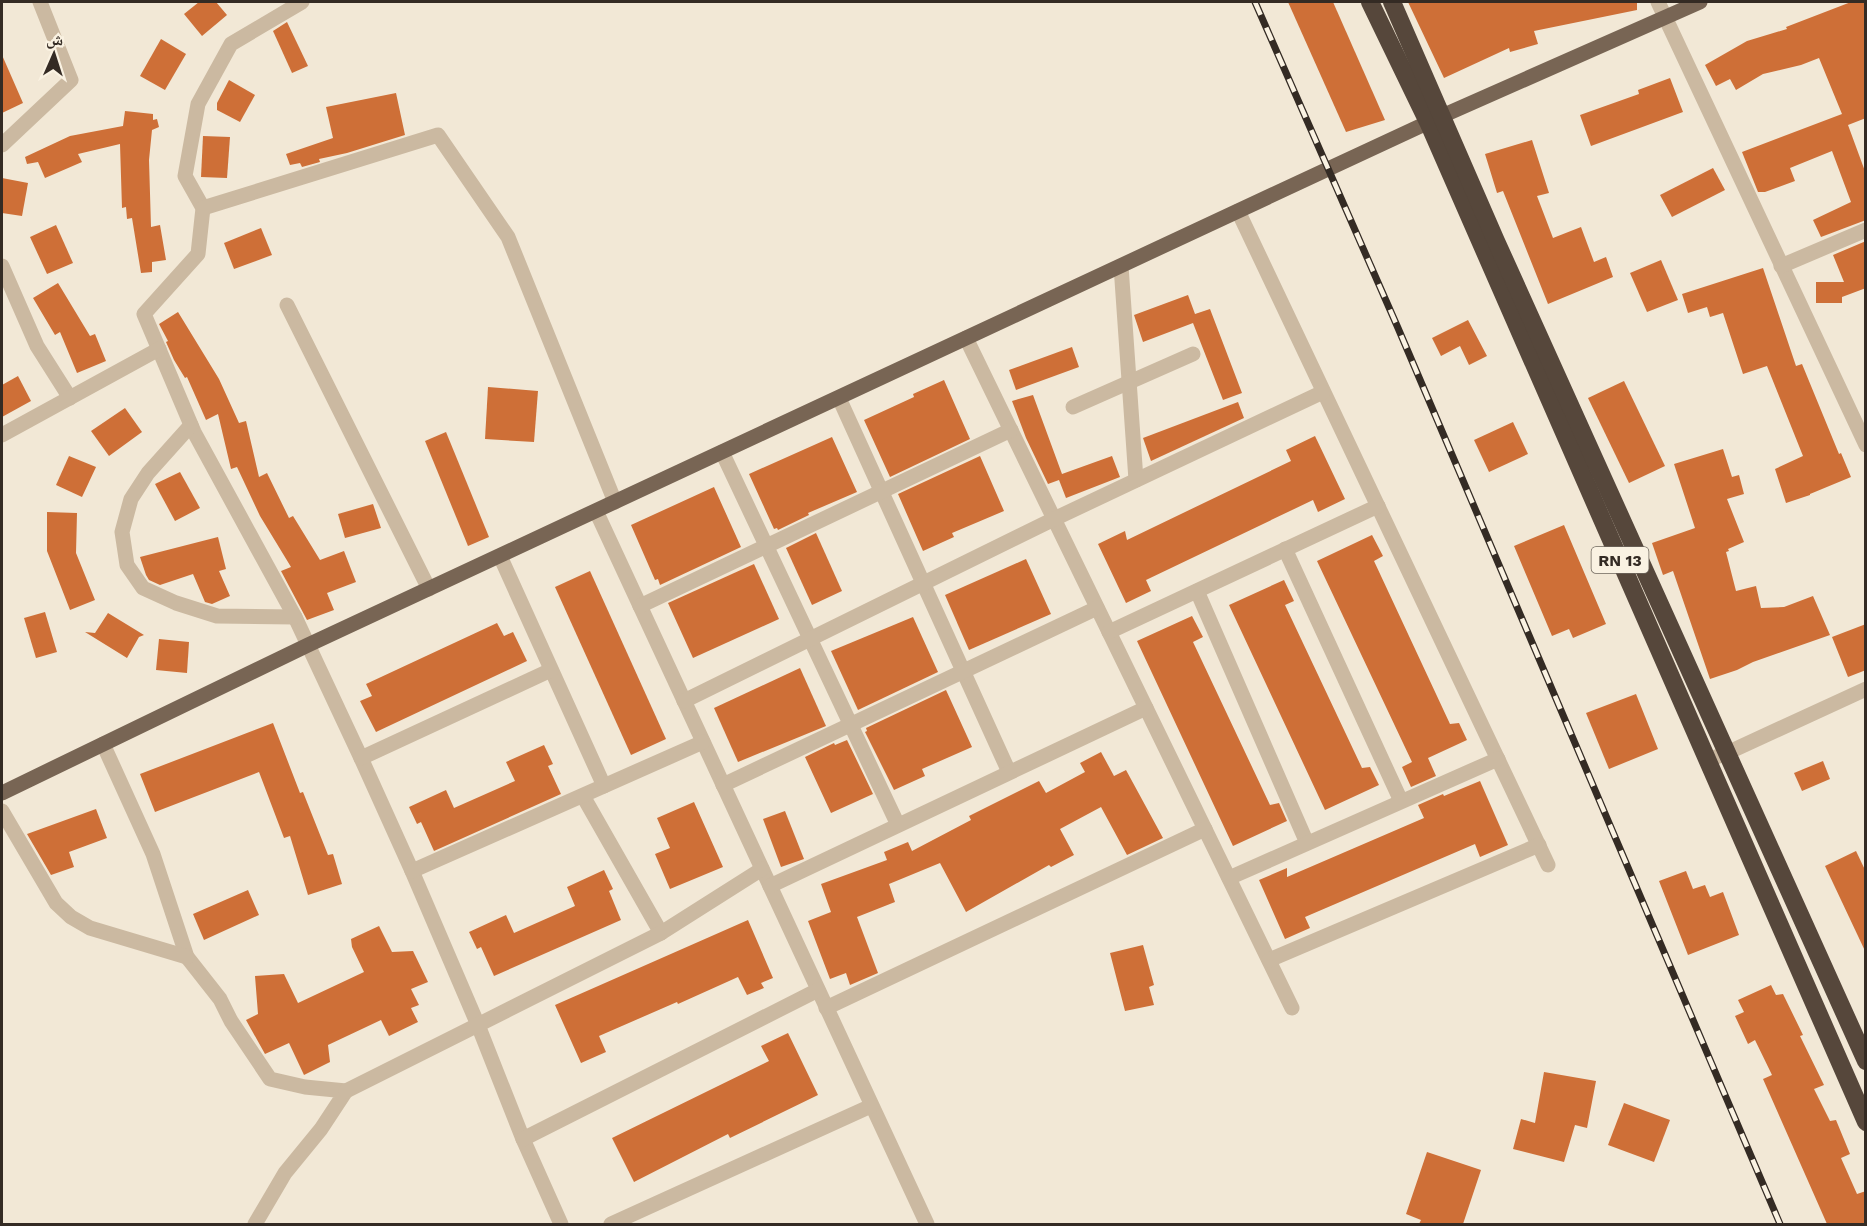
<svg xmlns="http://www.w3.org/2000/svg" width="1867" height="1226" viewBox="0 0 1867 1226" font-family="'Work Sans','Noto Naskh Arabic',sans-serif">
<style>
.building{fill:#ce6f37}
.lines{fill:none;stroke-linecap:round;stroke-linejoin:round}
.minor{stroke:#cbb9a1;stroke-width:15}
.major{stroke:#786554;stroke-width:15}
.highway{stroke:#56473b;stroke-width:18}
.rail-casing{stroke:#342b24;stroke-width:7}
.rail{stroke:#faf2e2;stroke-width:4.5;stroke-dasharray:14;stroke-linecap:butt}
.labels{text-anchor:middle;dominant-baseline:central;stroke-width:4.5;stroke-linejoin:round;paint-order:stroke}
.shield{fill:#faf2e2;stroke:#6f675d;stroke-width:1.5}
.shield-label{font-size:16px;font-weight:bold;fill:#342b24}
</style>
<rect width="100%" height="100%" fill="#f2e8d6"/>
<g class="building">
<path d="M199 2H216L227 15 202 36 184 14Z"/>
<path d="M1288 2H1333L1385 120 1346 132Z"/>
<path d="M1408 2H1637V10L1534 31 1538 44 1510 52 1509 48 1444 78Z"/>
<path d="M1851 2H1866V118L1848 125 1866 174V220L1821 237 1813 220 1851 202 1832 151 1790 168 1795 181 1765 192H1758L1742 152 1842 114 1819 58 1801 65 1763 74 1736 90 1730 79 1716 86 1705 65 1747 41 1787 29 1786 27Z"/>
<path d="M287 22 308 66 292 73 273 31Z"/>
<path d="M161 39 186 54 165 90 140 76Z"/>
<path d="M2 55 23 103 2 113Z"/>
<path d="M1670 78 1683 112 1591 146 1580 115 1639 94 1638 90Z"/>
<path d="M229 80 255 95 240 122 217 110V103Z"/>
<path d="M396 93 405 135 347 153 319 159 320 162 302 167 300 163 290 165 286 154 333 138 326 107Z"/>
<path d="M125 111 153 114V120L157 119 159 127 152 130 149 160 151 227 160 225 166 260 152 262V272L141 273 132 218 127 219 126 207 122 208 120 144 78 154 82 162 45 178 38 162 27 164 25 157 70 136 123 126Z"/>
<path d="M203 136 230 137 227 178 201 177Z"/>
<path d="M1532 140 1549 193 1537 196 1553 238 1581 227 1594 262 1606 257 1613 277 1548 304 1503 191 1497 193 1485 154Z"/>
<path d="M1713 168 1725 190 1672 217 1660 195Z"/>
<path d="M2 178 28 183 22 216 2 213Z"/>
<path d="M56 225 73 263 47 274 30 237Z"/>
<path d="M261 228 272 255 234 269 224 243Z"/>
<path d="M1866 241V288L1842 297V303H1816V282H1844L1833 255Z"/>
<path d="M1661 260 1678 300 1647 312 1630 273Z"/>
<path d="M1763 268 1796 366 1802 364 1839 454 1841 453 1851 477 1810 494V495L1786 503 1775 469 1803 456 1767 366 1743 374 1723 313 1710 317 1707 307 1688 313 1682 294Z"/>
<path d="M58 283 90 336 95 334 106 361 77 373 60 332 55 335 33 298Z"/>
<path d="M1188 295 1195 314 1210 309 1242 393 1223 400 1193 323 1143 342 1134 315Z"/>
<path d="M178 312 219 379 239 423 246 421 259 477 267 473 289 518 293 516 320 560 344 551 356 582 327 593 334 610 307 620 281 571 291 567 260 516 237 467 231 469 218 414 206 420 187 377 185 378 174 360 166 342 168 341 159 324Z"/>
<path d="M1468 320 1487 356 1469 365 1460 346 1441 356 1432 338Z"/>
<path d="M1072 347 1079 367 1016 390 1009 370Z"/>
<path d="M18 376 31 401 2 417V385Z"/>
<path d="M944 380 970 439 890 477 864 420 914 397 913 394Z"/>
<path d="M1624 381 1665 466 1629 483 1588 398Z"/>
<path d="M488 387 538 391 534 442 485 439Z"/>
<path d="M1033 395 1062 474 1112 456 1120 477 1066 498 1059 480 1048 484 1026 438 1012 401Z"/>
<path d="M1238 402 1244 418 1151 461 1143 438Z"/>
<path d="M125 408 142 432 109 456 91 431Z"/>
<path d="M1513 422 1528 454 1489 472 1474 440Z"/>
<path d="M446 432 489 537 468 546 425 441Z"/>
<path d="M1315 436 1345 499 1318 512 1313 500 1146 580 1151 591 1126 603 1098 544 1125 531 1127 540 1291 461 1286 450Z"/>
<path d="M832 437 857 492 808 513 809 515 778 530 777 528 774 529 749 474Z"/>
<path d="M1723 449 1732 477 1739 475 1744 494 1727 499 1744 542 1728 549 1729 551 1726 552 1736 591 1756 586 1761 608 1784 607 1813 596 1830 635 1753 662 1737 670 1710 679 1673 571 1663 575 1652 543 1695 528 1674 464Z"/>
<path d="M69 456 96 467 82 497 56 485Z"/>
<path d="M980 456 1004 511 952 533 954 537 923 551 898 494Z"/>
<path d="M180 472 200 508 175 521 155 484Z"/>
<path d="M714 487 741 547 660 585 658 579 655 580 631 525Z"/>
<path d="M373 504 381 528 345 538 338 514Z"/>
<path d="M47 512 77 513 76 553 95 600 70 610 47 551Z"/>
<path d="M1564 525 1606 624 1573 638 1569 629 1552 636 1514 546Z"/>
<path d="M816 533 842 591 812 605 786 548Z"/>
<path d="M1372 535 1383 556 1374 561 1450 724 1459 723 1467 740 1428 758 1436 776 1411 787 1402 767 1412 762 1317 561Z"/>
<path d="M218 537 226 569 219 571 230 596 212 604 205 602 193 574 160 585 149 580 146 575 140 557Z"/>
<path d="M1026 559 1051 614 969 650 945 595Z"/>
<path d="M754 564 779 619 693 658 668 603Z"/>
<path d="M590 571 666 739 631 755 555 587Z"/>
<path d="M1284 580 1294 601 1285 605 1362 768 1370 767 1379 785 1325 810 1229 605Z"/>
<path d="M45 612 57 652 36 658 24 618Z"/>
<path d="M108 613 144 635 139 637 127 658 85 632 95 633Z"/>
<path d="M1192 616 1203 637 1193 642 1270 805 1279 803 1287 821 1233 846 1137 641Z"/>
<path d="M913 617 938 672 858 710 831 651Z"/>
<path d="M497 623 504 636 513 632 527 661 376 732 360 701 372 696 366 684Z"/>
<path d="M1866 624V670L1848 677 1832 637Z"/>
<path d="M159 639 189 642 187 673 156 670Z"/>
<path d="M800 668 826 726 738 762 714 708Z"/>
<path d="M946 690 972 747 922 769 925 776 894 790 865 732 867 731 866 728Z"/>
<path d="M1636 694 1658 749 1609 769 1586 713Z"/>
<path d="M273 723 300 793 303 792 328 855 333 854 342 884 308 895 290 836 284 838 259 772 155 812 140 774Z"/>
<path d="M847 740 873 794 831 813 805 757 834 743 835 745Z"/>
<path d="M544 745 553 764 548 766 561 794 434 851 421 822 417 824 409 807 446 790 454 808 515 781 506 762Z"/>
<path d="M1101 752 1114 776 1126 770 1163 838 1127 855 1101 807 1060 829 1074 855 1051 867 1049 865 966 912 940 863 889 884 895 902 857 917 878 973 850 985 846 973 830 979 808 921 831 912 821 884 887 860 884 852 908 842 912 851 971 820 969 816 1039 781 1046 793 1085 772 1080 763Z"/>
<path d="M1823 761 1830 779 1802 791 1794 773Z"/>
<path d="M1480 781 1508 845 1480 857 1475 844 1305 917 1310 928 1285 939 1259 880 1287 868V877L1424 818 1418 805 1443 794 1444 796Z"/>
<path d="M694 802 723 867 670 889 655 854 670 848 657 818Z"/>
<path d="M96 809 107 838 69 852 74 867 51 875 27 834Z"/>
<path d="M785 811 804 859 781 867 763 819Z"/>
<path d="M1856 851 1866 872V953L1825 866Z"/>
<path d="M604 870 613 889 609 891 621 920 494 976 481 947 477 949 469 932 506 915 514 933 575 906 567 887Z"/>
<path d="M1686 871 1693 889 1705 885 1710 897 1723 892 1739 935 1688 955 1659 881Z"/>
<path d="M248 890 259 915 204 940 193 914Z"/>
<path d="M748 920 773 978 761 983 764 988 747 995 738 977 678 1004 677 1002 599 1036 606 1052 581 1063 555 1005Z"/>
<path d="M379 926 392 952 413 951 428 982 411 989 419 1005 411 1008 418 1022 389 1036 381 1020 328 1045 330 1062 304 1075 289 1043 265 1054 246 1020 258 1014 255 976 284 974 298 1003 364 972 352 947 351 939Z"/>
<path d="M1143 945 1154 985 1149 987 1154 1005 1125 1011 1110 953Z"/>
<path d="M1771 985 1776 995 1783 994 1803 1035 1800 1036 1824 1085 1814 1089 1830 1121 1836 1120 1850 1154 1841 1158 1857 1194 1866 1191V1224H1827L1763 1079 1772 1075 1755 1040 1748 1044 1735 1016 1744 1012 1738 1000Z"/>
<path d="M788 1033 818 1095 730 1138 728 1134 634 1182 612 1138 769 1061 761 1046Z"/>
<path d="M1544 1072 1596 1081 1587 1128 1575 1125 1564 1162 1513 1149 1521 1119 1535 1123Z"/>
<path d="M1624 1103 1670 1120 1654 1162 1608 1145Z"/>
<path d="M1427 1152 1481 1170 1463 1224H1419L1421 1220 1406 1214Z"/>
</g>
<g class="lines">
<g class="minor">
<path d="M302 2 231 44 198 104 185 176 203 208 198 254 144 314 194 432 295 617 361 758 412 871 478 1025 523 1139 561 1224"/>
<path d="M1658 2 1866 445"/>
<path d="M2 145 71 80 40 2"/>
<path d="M203 208 438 135 508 237 615 502"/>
<path d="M1238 211 1548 865"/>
<path d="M2 266 37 346 70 398"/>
<path d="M1121 266 1136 480"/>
<path d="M1781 266 1866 230"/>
<path d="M287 305 429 589"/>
<path d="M966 338 1292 1008"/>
<path d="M839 398 1009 772"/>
<path d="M1073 407 1193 354"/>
<path d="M191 425 148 473 131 499 122 532 127 565 143 588 176 603 217 616 295 617"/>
<path d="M2 435 159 349"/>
<path d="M722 452 898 825"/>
<path d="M596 511 927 1224"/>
<path d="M1285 549 1401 801"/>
<path d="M500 556 604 786"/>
<path d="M1197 591 1307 843"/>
<path d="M640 606 1011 430"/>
<path d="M1109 632 1378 506"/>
<path d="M684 701 1054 519 1323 392"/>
<path d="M103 744 153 854 187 957 220 999 231 1021 270 1079 305 1087 346 1091 321 1129 285 1173 255 1224"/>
<path d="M361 758 551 670"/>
<path d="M1708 760 1727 753 1866 689"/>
<path d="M723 785 1097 608"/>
<path d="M583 796 661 933"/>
<path d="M2 811 56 903 71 917 90 928 187 957"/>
<path d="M412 871 703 742"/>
<path d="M1229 878 1498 759"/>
<path d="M770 886 1146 708"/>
<path d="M1269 960 1539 845"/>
<path d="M826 1008 1205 829"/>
<path d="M346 1091 661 933 762 869"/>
<path d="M523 1139 818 990"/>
<path d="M611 1224 871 1106"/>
</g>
<path class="major" d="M2 793 308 645 1328 169 1442 116 1700 2"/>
<g class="highway">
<path d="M1370 2 1428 122 1866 1122"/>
<path d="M1392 2 1496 241 1866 1061"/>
</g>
<defs>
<path id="rail" d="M1255 2 1398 328 1780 1224"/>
</defs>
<use href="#rail" class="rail-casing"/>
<use href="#rail" class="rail"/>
</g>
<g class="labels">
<rect class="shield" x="1591.5" y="547" width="57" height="26" rx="4.5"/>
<g class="shield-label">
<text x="1620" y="560">RN 13</text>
</g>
</g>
<rect width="1867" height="1226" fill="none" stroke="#342b24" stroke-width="6"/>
<g transform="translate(54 54) rotate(3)" stroke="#faf2e2" stroke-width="4.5" paint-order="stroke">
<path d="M0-4.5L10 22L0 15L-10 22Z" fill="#342b24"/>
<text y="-9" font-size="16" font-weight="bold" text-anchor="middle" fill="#342b24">ش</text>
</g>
</svg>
